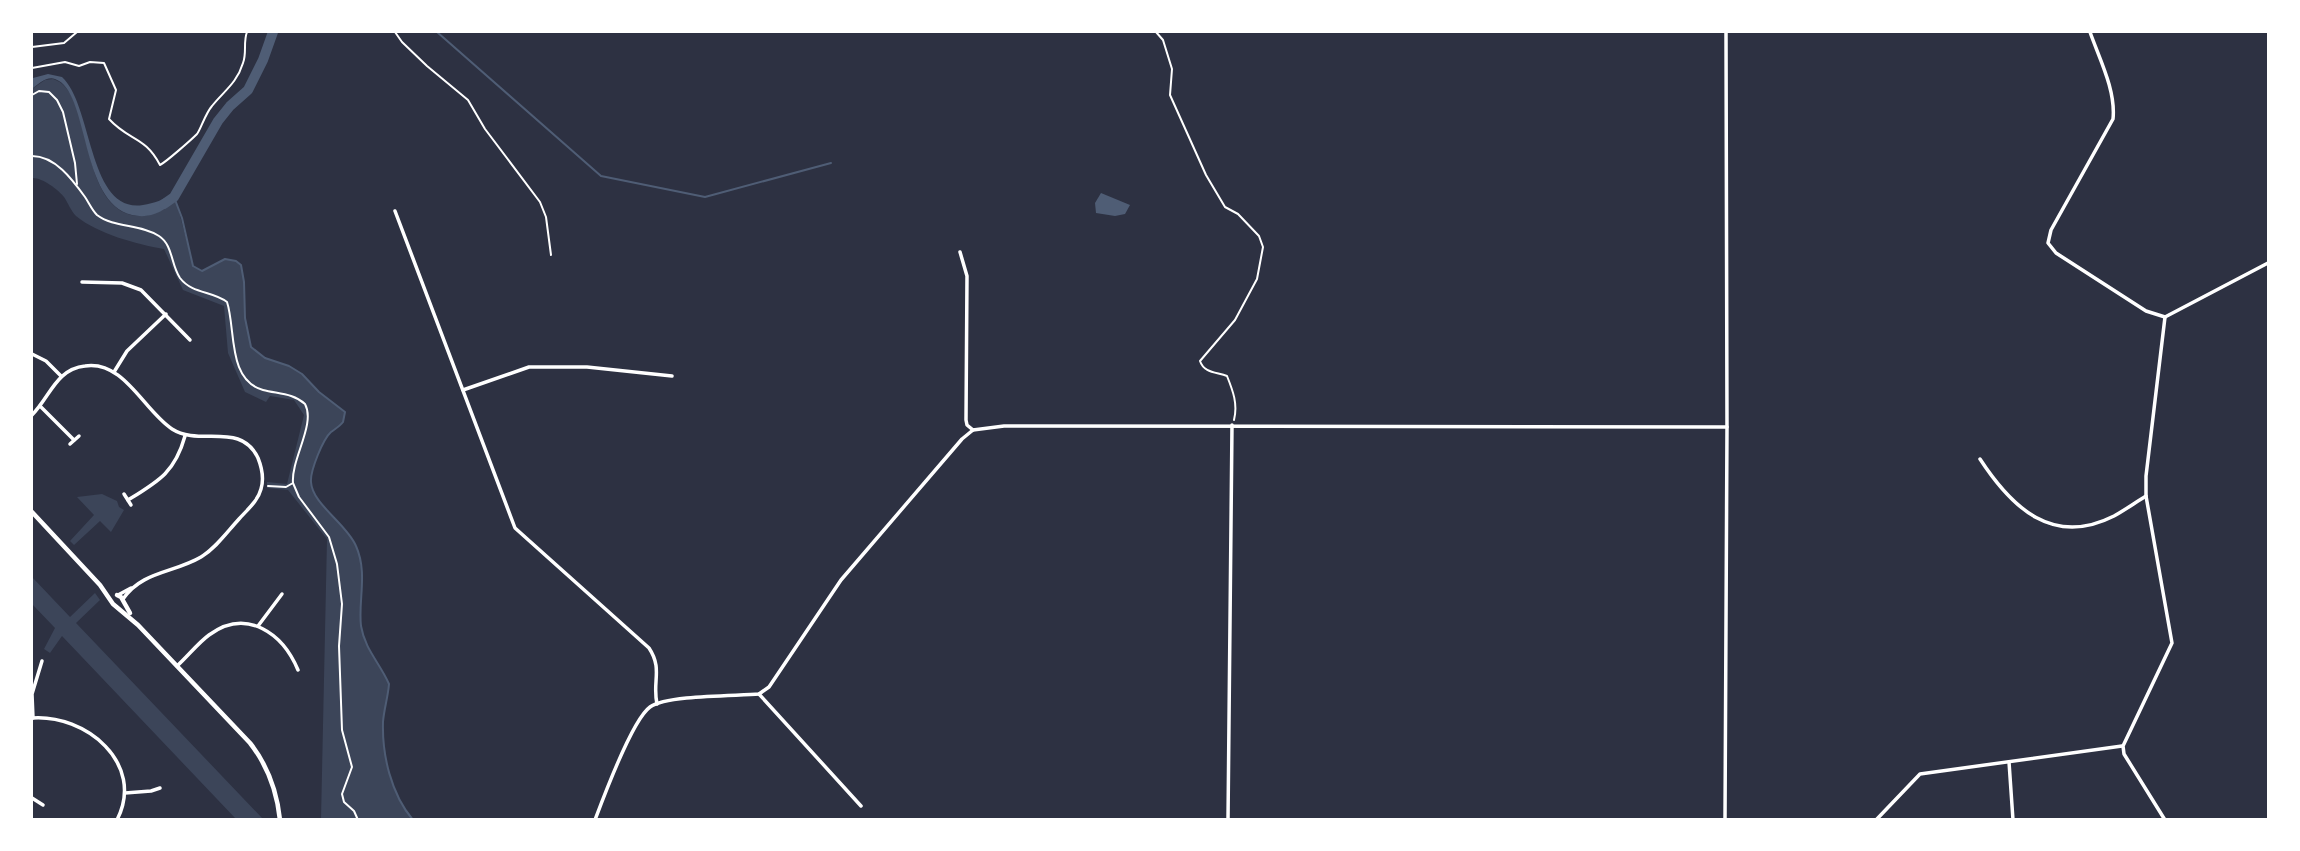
<svg xmlns="http://www.w3.org/2000/svg" width="2300" height="851" viewBox="0 0 2300 851" font-family="Cabin,sans-serif">
<style>
.green{fill:#3c4559}
.water{fill:#4f5d75}
.lines{fill:none;stroke-linecap:round;stroke-linejoin:round}
.stream{stroke:#4f5d75;stroke-width:2}
.river{stroke:#4f5d75;stroke-width:10}
.path{stroke:#fff;stroke-width:2}
.minor{stroke:#fff;stroke-width:3.5}
.tertiary{stroke:#fff;stroke-width:4.5}
</style>
<rect width="100%" height="100%" fill="#2d3142"/>
<g class="green">
<path d="M53 79C94 91 77 200 131 215 149 219 163 211 176 200L193 266 202 271 225 259 236 261 241 265 244 282 245 318 251 347 265 358 289 366 302 374 319 392 345 412 343 422C340 426 335 429 331 432 323 439 310 471 311 482 312 504 347 524 356 546 367 573 358 600 361 626 365 650 380 663 389 684 388 697 384 709 383 722 382 755 391 794 413 819H321L327 539 288 490 267 488V482L287 484 304 415 294 400 270 396 266 402 245 392 228 353 224 306 183 290 164 249C136 244 98 234 76 216 71 211 68 203 64 197 58 189 41 177 32 178V89L45 80Z"/>
<path d="M102 494 117 501 119 507 124 510 111 532 100 521 74 545 70 541 94 515 77 497Z"/>
<path d="M32 577 70 617 95 593 100 600 76 623 263 819H236L62 636 50 653 44 649 55 628 32 604Z"/>
</g>
<g class="water">
<path d="M48 74 62 77C93 105 88 214 143 205 154 203 164 200 173 193L176 200C163 212 150 219 132 215 79 202 90 91 55 79 47 76 38 84 32 89L33 78Z"/>
<path d="M1101 193 1130 205 1125 214 1115 216 1096 213 1095 203Z"/>
</g>
<g class="lines">
<g class="stream">
<path d="M437 32 601 176 705 197 831 163"/>
<path d="M174 197 182 218 193 266 202 271 225 259 236 261 241 265 244 282 245 318 251 347 265 358 289 366 302 374 319 392 345 412 343 422C340 426 335 429 331 432 323 439 310 471 311 482 312 504 347 524 356 546 368 573 358 600 361 626 365 650 380 663 389 684 388 697 384 709 383 722 382 755 391 794 413 820"/>
<path d="M458 820H468"/>
</g>
<path class="river" d="M164 204 174 197 218 121 230 106 248 90 263 60 273 32"/>
<g class="path">
<path d="M395 32 402 42 427 66 468 100 485 129 540 202 546 217 551 255"/>
<path d="M1156 32 1163 40 1172 69 1170 95 1206 175 1225 207 1238 214 1259 236 1263 247 1257 279 1235 320 1200 361C1204 373 1216 372 1227 376 1233 391 1238 404 1234 420"/>
<path d="M32 47 64 43 77 32"/>
<path d="M32 68 65 62 79 66 90 62 104 63 116 90 109 119C129 141 145 136 160 165 166 162 191 140 197 134 201 129 205 114 212 106 224 91 237 83 243 63 247 53 243 42 247 32"/>
<path d="M32 95 39 91 49 92 57 100 63 112 75 163 77 184"/>
<path d="M32 156C55 156 72 179 85 197 89 203 92 210 97 215 114 228 141 224 159 236 173 245 171 265 180 278 192 294 213 291 227 302 236 329 227 380 263 390 278 394 293 393 305 404 316 424 291 459 293 483L286 487 268 486"/>
<path d="M293 483 299 497 329 537 337 564 342 604 339 646 342 730 352 767 342 794 344 802 354 811 358 820"/>
</g>
<g class="minor">
<path d="M2090 32C2099 58 2116 90 2113 119L2051 230 2048 243 2056 253 2146 311 2165 317"/>
<path d="M395 211 515 528 649 648C663 669 652 682 657 704"/>
<path d="M960 252 967 276 966 420 967 425 973 430"/>
<path d="M82 282 122 283 141 290 190 340"/>
<path d="M2165 317 2268 263"/>
<path d="M32 354 46 361 61 376"/>
<path d="M114 372 127 351 166 314"/>
<path d="M463 390 529 367H587L672 376"/>
<path d="M40 406 74 440"/>
<path d="M32 415C50 397 56 369 85 366 124 360 144 411 172 429 200 447 241 421 258 458 262 468 264 479 261 489 258 501 247 510 239 519 227 532 216 548 201 557 174 573 142 571 123 599"/>
<path d="M70 444 79 436"/>
<path d="M1980 459C2012 508 2053 547 2114 516 2125 510 2136 502 2146 496"/>
<path d="M124 494 131 505"/>
<path d="M128 500C159 481 175 472 185 436"/>
<path d="M118 595 131 588"/>
<path d="M258 626 282 594"/>
<path d="M177 666C188 656 198 643 209 635 247 607 283 634 298 670"/>
<path d="M759 694 861 806"/>
<path d="M32 718C85 714 146 763 117 820"/>
<path d="M33 718 32 694 42 661"/>
<path d="M2009 762 2013 820"/>
<path d="M125 793 151 791 160 788"/>
<path d="M32 798 43 805"/>
<path d="M595 820C604 796 632 720 650 707 667 695 736 696 759 694L769 687 841 580 962 439 973 430 1004 426 1727 427"/>
<path d="M1228 820 1232 425"/>
<path d="M1725 820 1727 427 1726 32"/>
<path d="M1876 820 1920 774 2122 746"/>
<path d="M2165 820 2124 754 2123 746 2172 643 2146 496V476L2165 317"/>
</g>
<g class="tertiary">
<path d="M32 512 100 585 113 604 138 625 250 743C268 766 277 791 280 820"/>
<path d="M117 595 121 597 130 613"/>
</g>
</g>
<rect width="2300" height="851" fill="none" stroke="#ffffff" stroke-width="66"/>
</svg>
